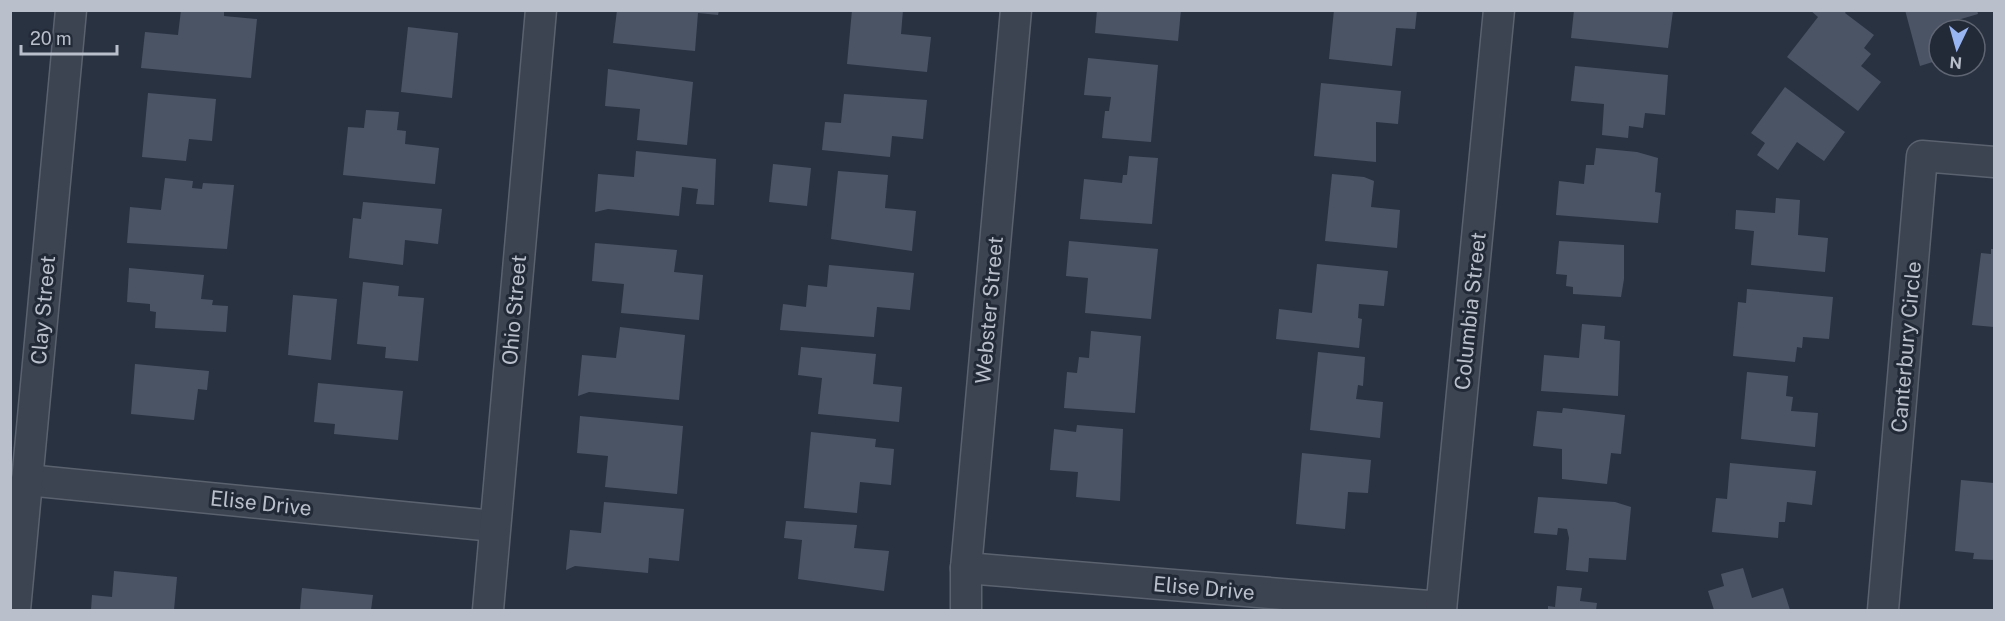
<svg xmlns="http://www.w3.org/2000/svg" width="2005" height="621" viewBox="0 0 2005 621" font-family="'Public Sans',sans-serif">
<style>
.building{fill:#4b5465}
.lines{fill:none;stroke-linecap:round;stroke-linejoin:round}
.minor-casing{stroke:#5b626f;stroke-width:33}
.minor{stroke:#3d4451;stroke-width:30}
.labels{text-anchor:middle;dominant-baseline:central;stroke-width:6;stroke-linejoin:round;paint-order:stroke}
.street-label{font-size:21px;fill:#bac0cb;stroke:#222937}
</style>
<rect width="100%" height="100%" fill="#293241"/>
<g class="building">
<path d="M181 10H224V16L257 19 251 78 141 68 145 32 178 35Z"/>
<path d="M617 10H719L718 15 698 13 695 51 613 43Z"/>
<path d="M852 10H903L901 34 931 37 927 72 847 64Z"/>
<path d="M1097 10H1181L1178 41 1095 33Z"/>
<path d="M1334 10H1417L1415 29 1396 28 1392 66 1329 59Z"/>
<path d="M1574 10 1673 11 1668 48 1571 38Z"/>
<path d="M1810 10H1847L1845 13 1874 35 1864 48 1871 54 1861 66 1881 82 1858 111 1787 57 1818 17Z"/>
<path d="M1905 10H1977L1978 14 1944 24 1946 30H1939V60L1920 66Z"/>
<path d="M408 27 458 33 452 98 401 92Z"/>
<path d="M1088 58 1158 65 1151 142 1102 138 1105 111H1109L1111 97 1084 95Z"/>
<path d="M1575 66 1668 75 1665 115 1645 113 1643 128 1629 126 1628 138 1602 135 1604 104 1571 101Z"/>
<path d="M608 69 693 82 687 145 637 140 640 109 605 106Z"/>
<path d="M1321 83 1401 91 1398 124 1376 122V162L1314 156Z"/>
<path d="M1785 87 1845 132 1824 161 1797 142 1778 170 1757 155 1765 143 1751 133Z"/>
<path d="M148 93 216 99 212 141 189 139 186 161 142 157Z"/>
<path d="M844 94 927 100 923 139 892 136 890 157 822 150 825 122 841 123Z"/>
<path d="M366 110 399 112 397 130 406 131 405 144 439 148 435 184 343 175 348 127 364 128Z"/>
<path d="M1596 148 1637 152 1658 158 1655 192 1661 193 1658 223 1556 215 1559 181 1584 184 1586 165H1594Z"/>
<path d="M636 151 716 159 714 205 696 204 698 189 682 187 679 216 608 209 595 212 598 174 634 177Z"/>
<path d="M1129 156 1158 158 1152 224 1080 219 1084 179 1122 183 1123 175H1127Z"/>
<path d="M773 164 811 168 807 206 769 202Z"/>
<path d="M838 171 888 175 885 208 916 211 912 251 831 239Z"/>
<path d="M1332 174 1364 177 1374 181 1371 207 1400 210 1397 248 1325 241Z"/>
<path d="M165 178 193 181 192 188 202 189 203 183 234 185 227 249 127 243 130 207 161 210Z"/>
<path d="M1776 198 1800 200 1798 235 1828 238 1825 272 1751 265 1754 231 1735 229 1736 210 1775 213Z"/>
<path d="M363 202 442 209 438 244 405 240 403 265 349 258 353 218 361 219Z"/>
<path d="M1069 241 1158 249 1151 319 1085 313 1088 278 1066 276Z"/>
<path d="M1559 241 1624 245V279L1621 297 1573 294V287L1566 286 1567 275 1556 274Z"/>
<path d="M595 243 677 250 674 272 703 275 699 320 621 313 624 284 592 281Z"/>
<path d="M1991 249H1994V327L1972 325 1981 253 1991 254Z"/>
<path d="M1317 264 1388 271 1384 306 1359 304 1358 318 1362 319 1359 348 1276 339 1279 309 1312 313Z"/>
<path d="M829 265 914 273 910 310 877 307 874 337 780 330 783 304 806 307 808 285 827 287Z"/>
<path d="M129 268 204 275 201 299 213 300 212 305 228 306 226 332 155 328 156 312 150 311V304L127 302Z"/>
<path d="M363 282 399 286 398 296 424 298 418 361 385 358 386 347 357 344Z"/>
<path d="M1747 289 1833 297 1829 339 1803 337 1802 348 1797 347 1795 362 1733 356 1738 302 1746 303Z"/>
<path d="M293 295 337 299 331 360 288 355Z"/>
<path d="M1582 324 1605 326 1604 339 1620 341 1618 396 1541 391 1544 355 1579 358Z"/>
<path d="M620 327 685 335 679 400 589 392 578 396 582 355 616 358Z"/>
<path d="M1091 331 1141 336 1135 413 1064 408 1067 372 1077 373 1079 357 1089 358Z"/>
<path d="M801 347 876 354 873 384 902 387 899 422 818 414 822 378 798 375Z"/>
<path d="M1318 352 1365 357 1363 386 1358 385 1356 399 1383 402 1380 438 1310 430Z"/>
<path d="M135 364 209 371 207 390 198 389 194 420 131 414Z"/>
<path d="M1747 372 1788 376 1786 396 1793 397 1791 411 1818 413 1815 447 1741 439Z"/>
<path d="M318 383 403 391 398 440 334 434 335 424 314 422Z"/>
<path d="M1563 408 1625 415 1621 454 1611 453 1607 484 1562 479V449L1533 446 1537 411 1562 413Z"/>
<path d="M580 416 683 426 677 494 605 487 608 456 577 453Z"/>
<path d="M1077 425 1123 429 1120 501 1076 497 1078 472 1050 470 1054 429 1076 432Z"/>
<path d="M811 432 876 439 875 447 894 449 891 485 860 482 857 513 804 508Z"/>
<path d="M1302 453 1371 460 1368 493 1348 492 1345 529 1296 524Z"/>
<path d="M1730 463 1816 471 1812 505 1787 502 1785 522H1779L1778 538 1712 532 1716 498 1727 499Z"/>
<path d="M1961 480 1994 483V560L1973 559 1974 553 1955 551Z"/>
<path d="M1538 497 1615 502 1631 507 1626 560 1589 558 1588 572 1566 570 1569 538 1567 529 1558 528 1557 535 1534 533Z"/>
<path d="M604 502 684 509 679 561 649 558 648 573 575 566 566 570 570 530 601 533Z"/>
<path d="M786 521 857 525 854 548 889 551 884 591 798 579 802 540 784 538Z"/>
<path d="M1743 568 1752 598 1783 588 1790 610H1714L1708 591 1724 586 1721 574Z"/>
<path d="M114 571 177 577 174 610H91L92 595 112 597Z"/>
<path d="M1557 586 1582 588 1580 601 1597 603 1596 610H1548V606L1555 607Z"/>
<path d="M302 588 373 595 371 610H300Z"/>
</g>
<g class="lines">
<defs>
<g id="minor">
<path d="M27 480 494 526"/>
<path d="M966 568 1441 607"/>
<path d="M15 610 71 10"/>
<path d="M488 610 541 10"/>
<path d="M966 610V568L1016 10"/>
<path d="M1441 610 1499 10"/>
<path d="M1883 610 1922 156 1994 162"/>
</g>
</defs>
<use href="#minor" class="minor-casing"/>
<use href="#minor" class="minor"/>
</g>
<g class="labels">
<g class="street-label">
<text transform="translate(43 310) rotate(-85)">Clay Street</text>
<text transform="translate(514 310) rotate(-85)">Ohio Street</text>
<text transform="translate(989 310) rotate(-85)">Webster Street</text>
<text transform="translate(1470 311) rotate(-84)">Columbia Street</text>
<text transform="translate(1906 347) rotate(-85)">Canterbury Circle</text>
<text transform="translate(261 503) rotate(6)">Elise Drive</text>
<text transform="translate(1204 588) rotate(5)">Elise Drive</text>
</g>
</g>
<rect width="2005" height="621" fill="none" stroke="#bac0cb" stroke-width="24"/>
<g transform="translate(1957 48) rotate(185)"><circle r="28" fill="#222937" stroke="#5f6572" stroke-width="1.5"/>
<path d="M0-4.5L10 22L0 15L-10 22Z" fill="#99b5f1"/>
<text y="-9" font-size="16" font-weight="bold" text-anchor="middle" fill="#bac0cb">N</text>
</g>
<path d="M21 45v9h96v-9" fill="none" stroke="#bac0cb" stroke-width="3"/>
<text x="30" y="45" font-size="18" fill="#bac0cb" stroke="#222937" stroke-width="4.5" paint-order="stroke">20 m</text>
</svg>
